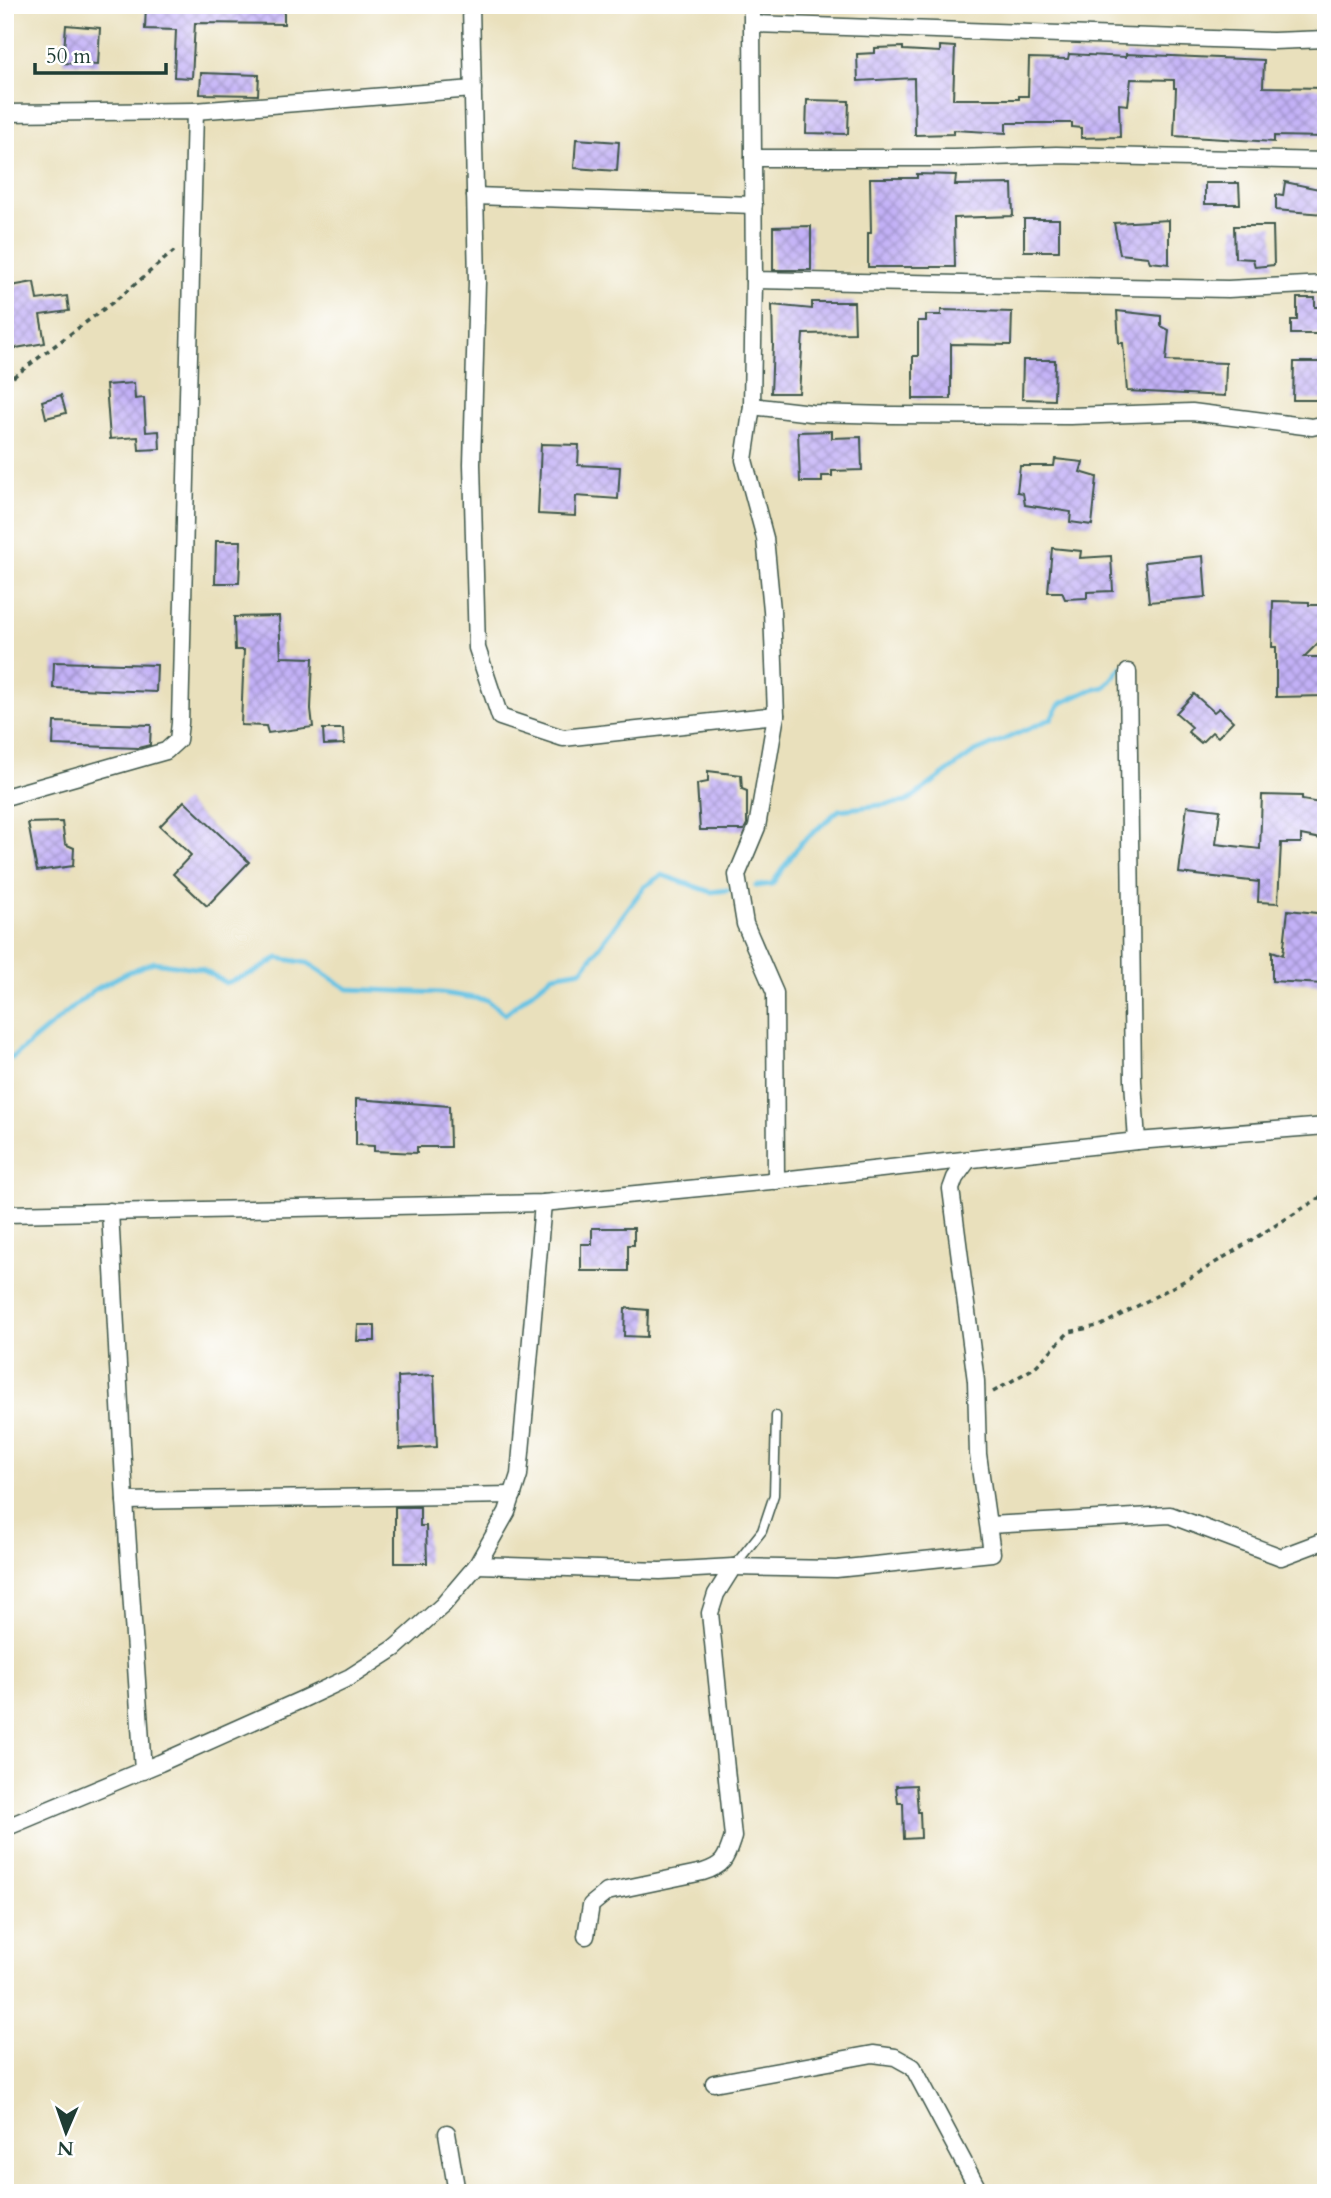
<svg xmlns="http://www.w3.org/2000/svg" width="1331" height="2198" viewBox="0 0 1331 2198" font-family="Cardo,serif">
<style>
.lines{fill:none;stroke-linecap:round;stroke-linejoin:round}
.stream{stroke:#66c3e4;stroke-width:5}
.building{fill:url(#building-cross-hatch)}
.service-casing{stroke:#3d5548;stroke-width:11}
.minor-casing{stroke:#3d5548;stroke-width:19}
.path{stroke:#3d5548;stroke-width:3.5;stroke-dasharray:5 5;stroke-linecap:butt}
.service{stroke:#fff;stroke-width:8}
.minor{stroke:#fff;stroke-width:16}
</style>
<defs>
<pattern id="building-cross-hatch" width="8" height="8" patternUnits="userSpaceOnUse" patternTransform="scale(1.75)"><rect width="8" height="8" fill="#c3b1f7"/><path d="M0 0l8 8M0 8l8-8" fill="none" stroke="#9e91c9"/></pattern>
</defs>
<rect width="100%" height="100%" fill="#fff"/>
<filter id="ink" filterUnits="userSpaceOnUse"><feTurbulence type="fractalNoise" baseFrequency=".0143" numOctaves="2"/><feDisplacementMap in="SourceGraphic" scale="14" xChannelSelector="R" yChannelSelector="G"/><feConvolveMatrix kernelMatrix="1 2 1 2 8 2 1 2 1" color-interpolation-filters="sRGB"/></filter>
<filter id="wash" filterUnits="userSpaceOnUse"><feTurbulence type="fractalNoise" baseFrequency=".00686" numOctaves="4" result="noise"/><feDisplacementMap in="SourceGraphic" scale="28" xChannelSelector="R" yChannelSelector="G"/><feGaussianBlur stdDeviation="1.57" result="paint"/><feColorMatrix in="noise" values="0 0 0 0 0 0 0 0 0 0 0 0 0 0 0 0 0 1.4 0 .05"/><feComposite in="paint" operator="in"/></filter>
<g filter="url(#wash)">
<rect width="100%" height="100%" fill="#e9e0bc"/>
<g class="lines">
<g class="stream">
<path d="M756 886 772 884 800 844 839 810 906 802 973 753 1051 719 1060 704 1088 691 1105 687 1121 667"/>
<path d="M5 1056 12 1058 94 990 128 972 154 962 202 969 226 983 255 972 278 958 308 963 348 989 442 993 487 1000 505 1014 553 975 582 970 644 887 662 875 711 892 728 890"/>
</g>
</g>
<g id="blocks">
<g class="building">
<path d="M146 5H284V24L195 23 192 78 174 77 176 30 145 29Z"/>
<path d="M66 25 100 28 98 65 63 63Z"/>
<path d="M940 46 955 47 953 99H1019V96H1028L1029 58 1068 59 1069 54 1126 57V54L1264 60 1263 87 1326 88V137L1274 136V142L1174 136 1176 88H1174V80L1131 79 1128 105 1119 104 1120 137 1081 138V128L1072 127V123H1006V133L954 130V134L915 135 914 78 858 81 857 54 875 53V48L903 47V50L940 52Z"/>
<path d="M201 73 259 75 258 95 200 94Z"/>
<path d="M807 100 849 101 848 134 806 133Z"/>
<path d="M576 139 619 142 617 171 574 168Z"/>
<path d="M917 174 956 175 955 185 1012 184 1013 216 954 218 955 267H868V233H871L870 178H917Z"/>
<path d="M1285 182 1324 190 1323 214 1276 210V195L1283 196Z"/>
<path d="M1205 183H1239L1240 204H1205Z"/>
<rect x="1024" y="219" width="35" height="32"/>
<path d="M1169 220V264L1150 262 1148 257 1120 254 1114 223Z"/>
<path d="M811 226V270H773V227Z"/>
<path d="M1234 226H1273L1274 265 1255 267 1253 259 1235 258Z"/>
<path d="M34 282 37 300 67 296 69 311 40 315 45 343 10 349 5 318V287Z"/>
<path d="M1297 298H1315V307H1326V334H1291V320H1297Z"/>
<path d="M812 302H854L855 333 803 334 799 393H771L773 345 772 305 812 309Z"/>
<path d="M941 310 1012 312 1011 345 951 344V399H913V356H918V321H926V315H941Z"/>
<path d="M1117 311 1161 316V326L1169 330 1166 361 1226 363 1225 396 1127 391 1123 343H1119Z"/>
<path d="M1023 360H1055L1054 400 1022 399Z"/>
<path d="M1294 362H1326V400H1293Z"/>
<path d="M134 383 135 399 144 398 146 432 159 431 160 449 139 450 138 437 110 439 106 385Z"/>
<path d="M61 395 66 413 46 418 42 401Z"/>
<path d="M832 431V438L861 437 862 470 832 471V476H822V482H800L798 432Z"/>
<path d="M541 444 579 445 578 465 620 467 618 499 576 496 575 516 538 514Z"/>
<path d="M1055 459 1083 462 1080 472 1097 477 1092 525 1070 522 1071 512 1025 505 1023 493 1017 492 1020 466H1054Z"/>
<path d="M216 541H241L239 583H215Z"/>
<path d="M1052 548 1081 551 1080 558 1111 556 1113 591 1087 592V598L1065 599 1062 592H1048Z"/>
<path d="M1203 556 1206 597 1149 602 1145 562Z"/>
<path d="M1273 601 1309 602V605H1326V635L1304 657H1326V696L1276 697V647H1272Z"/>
<path d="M279 616 281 657 313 658 311 709 313 727 268 733 266 726 241 725 244 650H235L234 617Z"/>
<path d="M54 662 157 665 156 692 53 688Z"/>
<path d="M1194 694 1214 712 1219 708 1233 721 1218 737 1212 732 1201 743 1188 732 1192 727 1176 713Z"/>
<path d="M54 722 151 725 150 745 138 748 53 745Z"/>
<path d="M323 729H343L344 744 324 745Z"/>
<path d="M708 771 741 775 742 789 747 791V824L744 830H700L697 784 708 782Z"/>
<path d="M1262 795 1302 796V800L1326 804V840L1301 835V843H1281L1278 903 1258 902 1259 882 1179 873 1187 806 1220 810 1216 844 1260 849Z"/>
<path d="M184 801 249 862 207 906 173 874 191 855 160 826Z"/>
<path d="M62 822 65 844 74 848 73 866 37 871 28 823Z"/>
<path d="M1288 910 1326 914V957L1323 984 1272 981V951L1283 955Z"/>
<path d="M356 1099 449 1106 450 1147H417V1153L374 1151V1146L356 1145Z"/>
<path d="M592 1228H634V1245H628V1271H581V1244H592Z"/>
<path d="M625 1308 648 1310 647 1337 624 1336Z"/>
<path d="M358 1325H375V1341H357Z"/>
<path d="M434 1375 437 1447 400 1449 398 1377Z"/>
<path d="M395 1507H420V1526H426L427 1563H395Z"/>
<path d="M916 1785 918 1812H920L921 1838 904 1839 903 1803H898L896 1786Z"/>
</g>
</g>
</g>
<g filter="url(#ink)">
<use href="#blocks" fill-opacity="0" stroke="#3d5548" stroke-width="2"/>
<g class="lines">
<defs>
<path id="service" d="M734 1566 762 1531 774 1495 776 1416"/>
<g id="minor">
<path d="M471 5 477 282 472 464 477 648 500 717 563 738 776 715"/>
<path d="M752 5V24L1273 41 1326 39"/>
<path d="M752 24 753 158H954L1056 155 1326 161"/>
<path d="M195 111 473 89"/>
<path d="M5 113 195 111 180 723 178 740 166 751 5 797"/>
<path d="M753 158 754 280 1228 289 1326 284"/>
<path d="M475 196 754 205"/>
<path d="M754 280 752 406 744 460 765 538 772 610 776 715 757 827 737 875 745 924 775 993 776 1181"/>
<path d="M752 406 811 413 890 415 1070 416 1192 412 1312 427 1326 424"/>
<path d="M1128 672 1133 1081 1137 1141"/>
<path d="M110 1211 125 1501 143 1771"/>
<path d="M5 1214 543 1203 781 1180 1137 1141 1326 1126"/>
<path d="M125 1501 513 1495"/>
<path d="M989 1525 1170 1515 1281 1557 1326 1540"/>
<path d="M477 1565 660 1571 733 1567 716 1594 710 1613 733 1837C726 1858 725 1865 703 1872L607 1892 591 1905 586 1936"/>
<path d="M733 1567 836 1569 992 1553 978 1454 976 1381 951 1189 955 1178 968 1160"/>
<path d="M5 1828 160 1763 303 1699 350 1677 395 1648 443 1605 477 1565 507 1512 519 1475 543 1203"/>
<path d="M714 2083 873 2054 895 2057 913 2067 980 2193"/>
<path d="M447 2133 457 2193"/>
</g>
</defs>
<use href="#service" class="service-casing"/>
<use href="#minor" class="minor-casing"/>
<g class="path">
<path d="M5 383 121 296 174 251"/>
<path d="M993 1392 1034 1368 1069 1332 1102 1325 1197 1274 1326 1194"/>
</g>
<use href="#service" class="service"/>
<use href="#minor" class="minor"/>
</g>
</g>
<rect width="1331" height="2198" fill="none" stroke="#fff" stroke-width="28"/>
<g transform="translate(66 2132) rotate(182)" stroke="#ffffff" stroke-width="5" paint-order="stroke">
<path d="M0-5L12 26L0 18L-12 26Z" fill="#1f3d34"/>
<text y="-10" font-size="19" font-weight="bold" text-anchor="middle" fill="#1f3d34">N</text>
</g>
<path d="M35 63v10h131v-10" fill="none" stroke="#1f3d34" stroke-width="3.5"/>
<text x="46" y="63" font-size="21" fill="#1f3d34" stroke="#ffffff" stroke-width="5" paint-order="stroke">50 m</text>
</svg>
